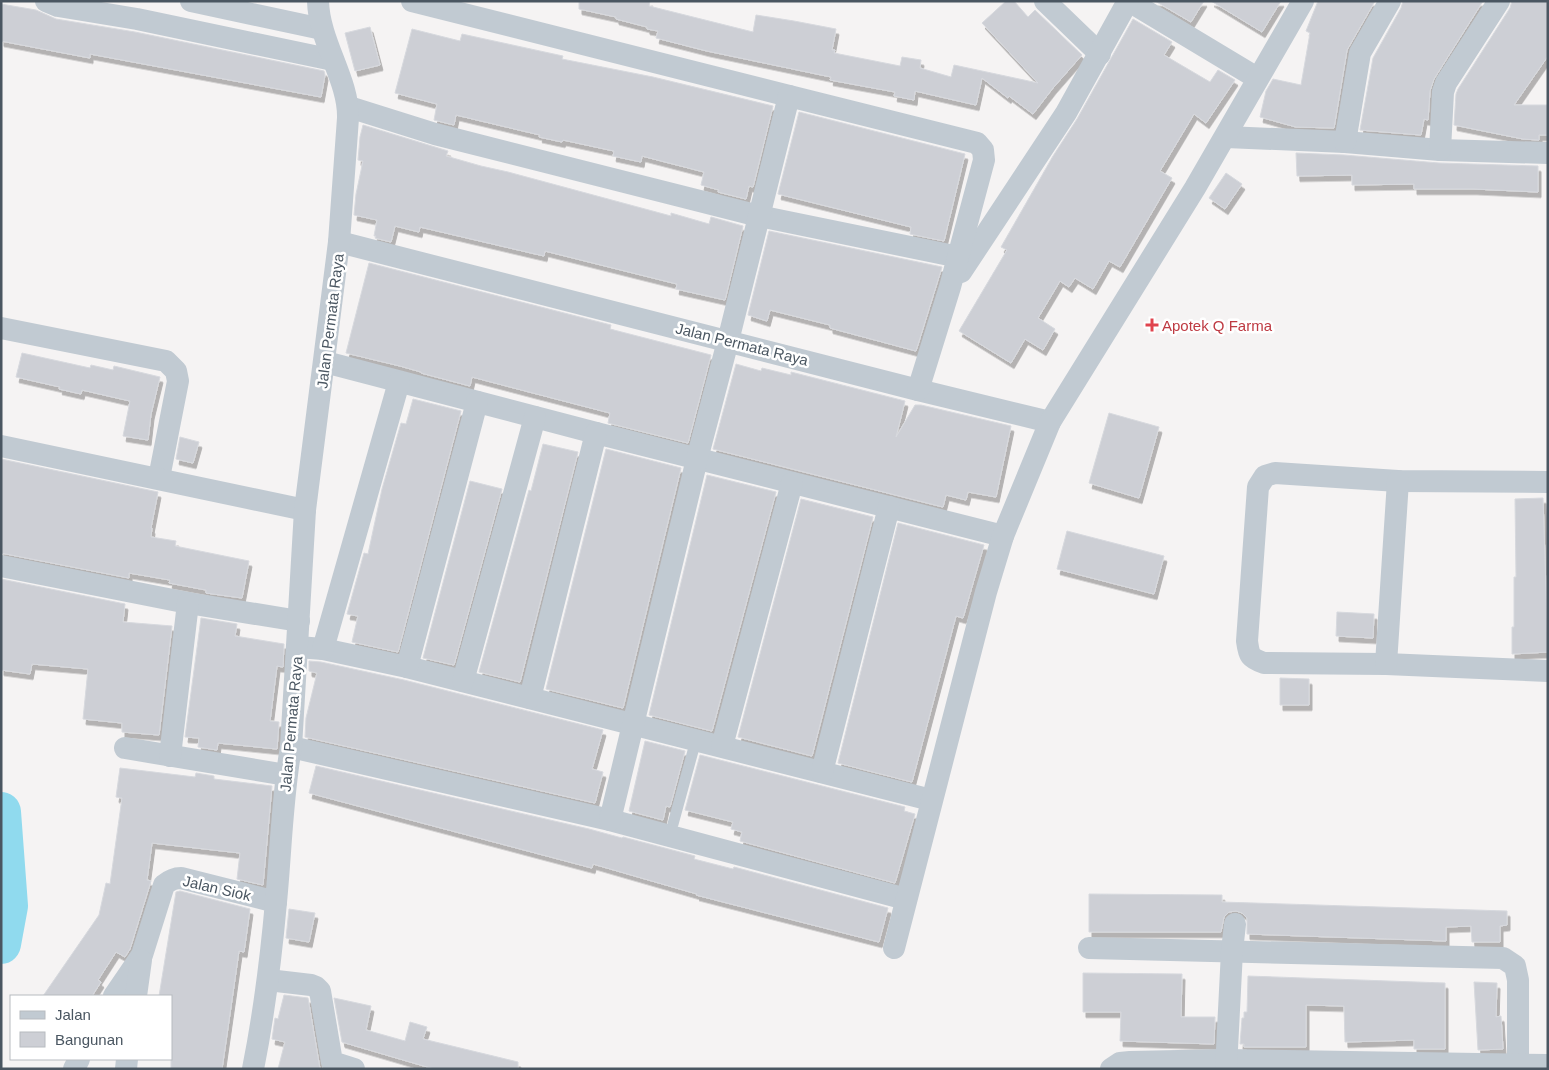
<svg xmlns="http://www.w3.org/2000/svg" width="1549" height="1070" viewBox="0 0 1549 1070" font-family="Arial,sans-serif">
<style>
.lines{fill:none;stroke-linecap:round;stroke-linejoin:round}
.river{stroke:#90daee;stroke-width:40}
.building{fill:#cdcfd5;stroke:#d7d9de;filter:url(#shadow)}
.lane{stroke:#c1cad2;stroke-width:11}
.street{stroke:#c1cad2;stroke-width:22}
.health-dot{fill:#e0444e;stroke:#fff;stroke-width:2}
.labels{text-anchor:middle;dominant-baseline:central;stroke-width:5;stroke-linejoin:round;paint-order:stroke}
.street-label{font-size:15px;fill:#4a5661;stroke:#fff}
.health-label{font-size:15px;fill:#be3a42;stroke:#fff;text-anchor:start}
</style>
<defs>
<filter id="shadow"><feDropShadow dx="3" dy="5.5" stdDeviation="0" flood-color="#0004"/></filter>
</defs>
<rect width="100%" height="100%" fill="#f5f3f3"/>
<g class="lines">
<path class="river" d="M1 812 8 906 1 944"/>
</g>
<g class="building">
<path d="M579 1H650L649 6 753 32 756 15 794 21 836 29 832 50H835L834 53 900 66 902 57 921 60 920 68 951 77 954 65 1038 83 982 23 1006 1H1014L1028 17 1035 10 1082 55 1053 88 1033 114 1009 96 1008 98 982 78 976 105 915 91 914 100 894 96 895 92 830 80 831 77 707 51 656 38 658 31 647 29V27L616 19V17L579 9Z"/>
<path d="M1155 1H1204L1191 22Z"/>
<path d="M1211 1H1281L1262 32Z"/>
<path d="M1318 1H1375L1347 50 1334 128 1296 127 1260 117 1266 91 1273 79 1301 85 1310 33 1306 31Z"/>
<path d="M1403 1H1483L1434 79 1430 91 1428 120 1424 119 1421 135 1360 130 1373 58 1401 8Z"/>
<path d="M1512 1H1548V56L1514 105H1548V135H1539V140L1523 139 1454 125 1456 94 1458 89 1510 8Z"/>
<path d="M1 4 36 10 56 19 135 32 324 71 325 75 321 97 90 54V58L1 41Z"/>
<path d="M1133 19 1172 42 1164 55 1210 82 1218 70 1235 80 1206 123 1194 114 1160 171 1172 178 1120 267 1109 261 1093 289 1075 278 1069 287 1060 281 1038 318 1055 329 1043 350 1025 339 1011 363 959 331 1007 250 1001 247 1053 156 1077 119Z"/>
<path d="M370 27 380 65 355 71 345 33Z"/>
<path d="M412 29 460 41 462 34 563 56 562 59 653 77 773 106 753 187 749 186 746 199 718 192 719 190 701 185 704 172 642 156 641 162 613 156 614 151 563 140 562 142 539 137 540 135 456 115 454 125 434 120 437 104 395 93Z"/>
<path d="M799 112 965 154 944 241 910 234 911 227 778 194Z"/>
<path d="M363 125 448 151 446 156 481 166 508 172 671 216V213L709 224 711 217 743 226 725 300 676 289 677 284 545 251 544 256 420 227 419 232 395 226 391 242 375 238 376 236H374L377 220 354 215 356 194 363 161 358 160 360 137Z"/>
<path d="M1296 153 1344 155 1439 163 1538 166V192L1474 189H1414V184L1352 185V175L1297 176Z"/>
<path d="M1226 173 1242 184 1225 209 1209 198Z"/>
<path d="M769 231 942 267 916 351 830 328V325L770 310 767 321 748 315Z"/>
<path d="M369 263 611 325 610 329 711 355 688 443 608 423 610 413 533 393 472 377 470 386 421 373V372L400 366 346 353Z"/>
<path d="M22 353 90 368 91 365 113 370 114 366 160 377 151 414 148 440 123 436 130 401 82 390 81 394 59 389 60 387 16 377Z"/>
<path d="M736 364 761 371 762 368 791 375V372L905 401 896 437 915 405H921L1011 426 996 497 968 492 966 500 946 495 943 507 713 449Z"/>
<path d="M413 399 461 411 398 652 352 642 358 616 347 614 364 553 368 554 382 489 401 423 406 424Z"/>
<path d="M1109 413 1159 427 1139 498 1089 483Z"/>
<path d="M180 437 199 442 193 463 176 459Z"/>
<path d="M543 444 578 452 520 682 479 672 529 490 531 491Z"/>
<path d="M606 449 681 468 623 708 546 689Z"/>
<path d="M1 459 158 492 151 528H152L151 537 176 541 175 546 249 561 242 598 206 593V590L169 583 170 580 129 573V578L1 553Z"/>
<path d="M707 475 776 492 712 731 649 715Z"/>
<path d="M470 481 502 489 454 665 423 658Z"/>
<path d="M1543 498 1548 652 1512 654V627H1514V577H1516L1515 499Z"/>
<path d="M801 499 873 517 812 756 738 737Z"/>
<path d="M898 523 984 545 963 618 956 616 912 782 838 763Z"/>
<path d="M1067 531 1164 556 1154 594 1057 569Z"/>
<path d="M1 579 125 604 123 622 172 626 159 735 122 732V723L83 719 88 669 32 664 30 674 1 670Z"/>
<path d="M1337 612 1374 614 1373 638 1336 636Z"/>
<path d="M201 618 237 624 235 636 284 644 283 667 277 666 270 721 279 722 277 749 218 743 217 750 198 747 199 738 185 737Z"/>
<path d="M309 661 321 662 404 680 603 730 592 769 603 772 595 803 305 737 306 718 317 673 309 671Z"/>
<path d="M1280 678 1309 679V705H1280Z"/>
<path d="M645 741 685 751 670 807 666 806 663 820 629 811Z"/>
<path d="M700 755 905 807 904 811 915 814 895 883 740 841 742 832 731 829 733 822 685 810Z"/>
<path d="M316 766 589 829 622 838 623 837 695 856 694 859 733 869 734 867 888 908 879 942 696 895 697 894 593 864 592 868 309 793Z"/>
<path d="M120 768 195 777 196 773 214 776V779L272 786 263 885 237 879 240 853 152 843 147 880 151 881 130 949 125 957 116 952 98 980 101 982 92 996H43L99 915 106 883 110 884 122 798 116 797Z"/>
<path d="M180 891 250 909 244 952 239 951 222 1069H171V996H159L176 892Z"/>
<path d="M1089 894 1222 895V902L1507 911V925L1500 926V942H1472L1471 926 1446 927V941L1247 934V918L1242 913 1236 911 1229 912 1224 917 1221 932H1089Z"/>
<path d="M289 909 315 913 309 942 286 938Z"/>
<path d="M1083 973 1182 974 1181 1017H1215L1214 1044 1120 1041 1121 1012H1083Z"/>
<path d="M1248 976 1445 983V1049H1414V1040L1345 1042 1344 1006 1306 1005V1047H1244V1044H1240L1242 1018H1244V1012H1247Z"/>
<path d="M1474 982 1497 983 1496 1017 1501 1016 1503 1049 1478 1050Z"/>
<path d="M284 995 308 998 320 1069H278L285 1042 272 1039 275 1018 278 1019Z"/>
<path d="M334 998 371 1006 366 1030 405 1041 410 1022 427 1027 423 1039 518 1062V1069H434L342 1042Z"/>
</g>
<g class="lines">
<path class="lane" d="M673 824 696 740"/>
<g class="street">
<path d="M46 1 58 6 137 19 333 60"/>
<path d="M191 1 322 29"/>
<path d="M412 1 789 96"/>
<path d="M1045 1 1100 54"/>
<path d="M1129 1 1257 78"/>
<path d="M349 107 435 134 759 216 959 257"/>
<path d="M1226 137 1345 142 1440 150 1548 153"/>
<path d="M1345 142 1360 53 1390 1"/>
<path d="M1440 150 1443 92 1446 83 1499 1"/>
<path d="M339 242 918 390 1050 422"/>
<path d="M961 272 1066 113 1128 1"/>
<path d="M1 328 166 361 176 371 178 381 159 478"/>
<path d="M325 362 596 433 1003 536"/>
<path d="M1 446 305 510"/>
<path d="M1548 482 1398 481 1275 473 1265 476 1258 487 1247 641C1249 656 1250 658 1264 663L1386 664 1548 671"/>
<path d="M1 566 188 603 299 621"/>
<path d="M298 647 323 649 407 667 931 800"/>
<path d="M323 649 399 382"/>
<path d="M1386 664 1398 481"/>
<path d="M407 667 477 402"/>
<path d="M463 681 535 417"/>
<path d="M530 698 596 433"/>
<path d="M722 746 792 483"/>
<path d="M291 747 610 820 906 899"/>
<path d="M125 748 286 775"/>
<path d="M170 756 188 603"/>
<path d="M822 772 889 507"/>
<path d="M610 820 697 459 728 341 789 96 977 143 983 150 984 160 950 287 918 390"/>
<path d="M894 948 986 592 1003 536 1050 422 1195 188 1303 1"/>
<path d="M1089 948 1503 958 1515 966 1518 980V1069"/>
<path d="M268 980 311 985 316 987 320 991 332 1062 354 1069"/>
<path d="M114 996 142 955 164 885C170 880 174 878 181 878L276 902"/>
<path d="M136 996 141 960"/>
<path d="M74 1069 79 1059"/>
<path d="M126 1069 127 1059"/>
<path d="M253 1069C264 1014 271 958 276 902 281 851 282 798 291 747L305 510 339 242 348 118C349 80 319 42 318 1"/>
<path d="M1111 1069 1120 1063 1130 1062 1226 1060 1548 1065"/>
<path d="M1226 1069 1232 951 1235 924"/>
</g>
</g>
<path class="health-dot" d="M1149.5 317.5h5v5h5v5h-5v5h-5v-5h-5v-5h5z"/>
<g class="labels">
<g class="street-label">
<text transform="translate(330 321) rotate(-83)">Jalan Permata Raya</text>
<text transform="translate(742 344) rotate(14)">Jalan Permata Raya</text>
<text transform="translate(291 724) rotate(-85)">Jalan Permata Raya</text>
<text transform="translate(217 888) rotate(13)">Jalan Siok</text>
</g>
<g class="health-label">
<text x="1162" y="325">Apotek Q Farma</text>
</g>
</g>
<rect width="1549" height="1070" fill="none" stroke="#4a5661" stroke-width="5"/>
<rect x="10" y="995" width="162" height="65" fill="#ffffff" stroke="#b7bbc0"/>
<rect x="20" y="1011" width="25" height="8" fill="#c1cad2" stroke="#b7bbc0"/>
<text x="55" y="1020" font-size="15" fill="#4a5661">Jalan</text>
<rect x="20" y="1032" width="25" height="15" fill="#cdcfd5" stroke="#b7bbc0"/>
<text x="55" y="1045" font-size="15" fill="#4a5661">Bangunan</text>
</svg>
